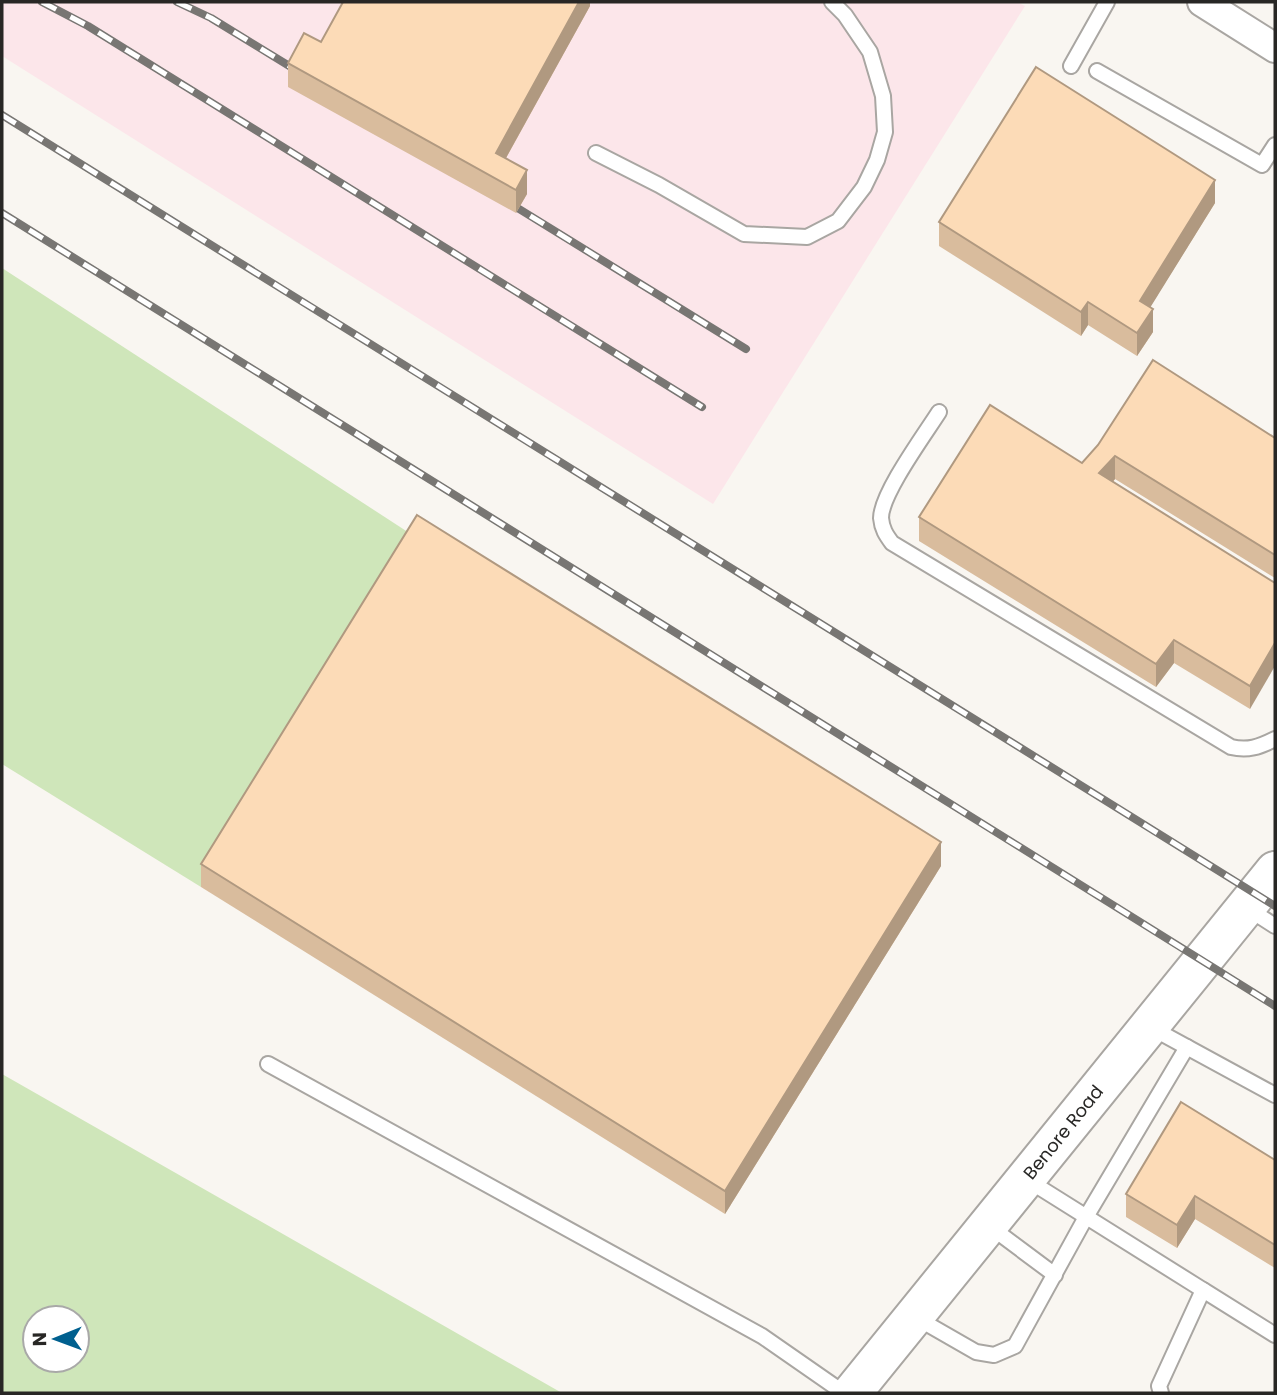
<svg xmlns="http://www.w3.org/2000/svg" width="1277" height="1395" viewBox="0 0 1277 1395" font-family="Poppins,sans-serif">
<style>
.industrial{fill:#fce6ea}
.green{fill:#cfe6ba;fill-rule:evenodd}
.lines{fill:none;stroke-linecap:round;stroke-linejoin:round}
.lane-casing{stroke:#a9a6a2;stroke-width:18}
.street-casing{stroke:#a9a6a2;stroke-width:32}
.secondary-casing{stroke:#a9a6a2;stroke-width:42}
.lane{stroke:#fff;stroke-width:14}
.street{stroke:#fff;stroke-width:28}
.secondary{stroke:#fff;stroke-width:38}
.rail-casing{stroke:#787673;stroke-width:8}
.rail{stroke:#fff;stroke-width:5;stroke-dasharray:16;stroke-linecap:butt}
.wall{fill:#d9bc9d}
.shaded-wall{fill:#b09980}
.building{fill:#fcdbb7;stroke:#b09980;stroke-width:2}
.labels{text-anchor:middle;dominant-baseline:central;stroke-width:7;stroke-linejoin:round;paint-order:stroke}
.street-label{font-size:18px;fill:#282725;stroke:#fff}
</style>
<rect width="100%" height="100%" fill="#f9f6f1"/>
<path class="industrial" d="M2 2H1017L1025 6 713 504 2 56Z"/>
<g class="green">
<path d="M2 268 417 538 201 887 2 764Z"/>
<path d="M2 1074 562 1393H2ZM35 1318H77V1360H35Z"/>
</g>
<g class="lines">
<defs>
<g id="lane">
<path d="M1071 66 1107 2"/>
<path d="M1097 71 1262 165 1275 145"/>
<path d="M596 153 659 185 744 234 807 237 838 221 864 187 877 160 885 132 883 96 870 52 845 15 832 2"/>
<path d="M939 412C925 434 881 494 881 518 882 529 886 535 892 543L1231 747C1248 751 1259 747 1275 739"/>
<path d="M1247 908 1275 926"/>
<path d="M1150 1027 1275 1095"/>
<path d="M268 1064 762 1336 844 1393"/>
<path d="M1026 1179 1203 1290"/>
<path d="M988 1225 1055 1275"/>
<path d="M915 1317 976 1352 994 1355 1015 1346 1086 1217 1187 1047"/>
<path d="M1161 1393 1159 1386 1203 1290 1275 1335"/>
</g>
<path id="street" d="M1202 2 1275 48"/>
<path id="secondary" d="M852 1393 1275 871"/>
</defs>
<use href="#lane" class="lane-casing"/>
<use href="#street" class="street-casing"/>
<use href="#secondary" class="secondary-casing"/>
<use href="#lane" class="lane"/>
<use href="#street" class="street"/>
<use href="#secondary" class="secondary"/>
<defs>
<g id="rail">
<path d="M42 2 88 26 702 407"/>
<path d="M177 2 211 18 304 75"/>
<path d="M2 115 1275 906"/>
<path d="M503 199 746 349"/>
<path d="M2 213 1275 1006"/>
</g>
</defs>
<use href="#rail" class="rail-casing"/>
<use href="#rail" class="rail"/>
</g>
<g class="wall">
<path d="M590 2V6L506 158 527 194 516 213 288 87V63L321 42Z"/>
<path d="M1215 203 1150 307 1153 332 1137 356 1088 325 1081 336 939 246V222Z"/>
<path d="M1275 438V578L1115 479 1113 482 1275 583 1250 709 1174 663 1156 687 919 541V517L1082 463 1098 445Z"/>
<path d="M201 864 941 866 725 1214 201 887Z"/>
<path d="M1275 1160V1268L1195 1219 1177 1248 1126 1217V1194Z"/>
</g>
<g class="shaded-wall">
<path d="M579 2H590V6L496 176V153Z"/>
<path d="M527 170V194L516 213V190Z"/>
<path d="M1215 180V203L1140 324V301Z"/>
<path d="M1088 302V325L1081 336V312Z"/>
<path d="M1153 309V332L1137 356V333Z"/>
<path d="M1115 456V479L1099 497V473Z"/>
<path d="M1174 640V663L1156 687V664Z"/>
<path d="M1275 643V666L1250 709V686Z"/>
<path d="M941 842V866L725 1214V1191Z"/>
<path d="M1195 1196V1219L1177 1248V1225Z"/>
</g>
<g class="building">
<path d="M343 2H579L496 153 527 170 516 190 288 63 304 33 321 42Z"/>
<path d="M1036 67 1215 180 1140 301 1153 309 1137 333 1088 302 1081 312 939 222Z"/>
<path d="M1153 360 1275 438V555L1115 456 1099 473 1275 583V643L1250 686 1174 640 1156 664 919 517 990 405 1082 463 1098 445Z"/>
<path d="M417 515 941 842 725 1191 201 864Z"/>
<path d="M1181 1102 1275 1160V1245L1195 1196 1177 1225 1126 1194Z"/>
</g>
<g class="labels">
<g class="street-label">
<text transform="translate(1063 1132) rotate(-51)">Benore Road</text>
</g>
</g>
<rect width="1277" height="1395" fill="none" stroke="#282725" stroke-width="7"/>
<g transform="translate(56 1339) rotate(269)"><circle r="33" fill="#ffffff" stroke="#a9a9a8" stroke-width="2"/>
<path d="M0-5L12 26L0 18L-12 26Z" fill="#00608f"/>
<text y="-10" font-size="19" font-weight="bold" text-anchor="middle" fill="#282725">N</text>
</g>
</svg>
